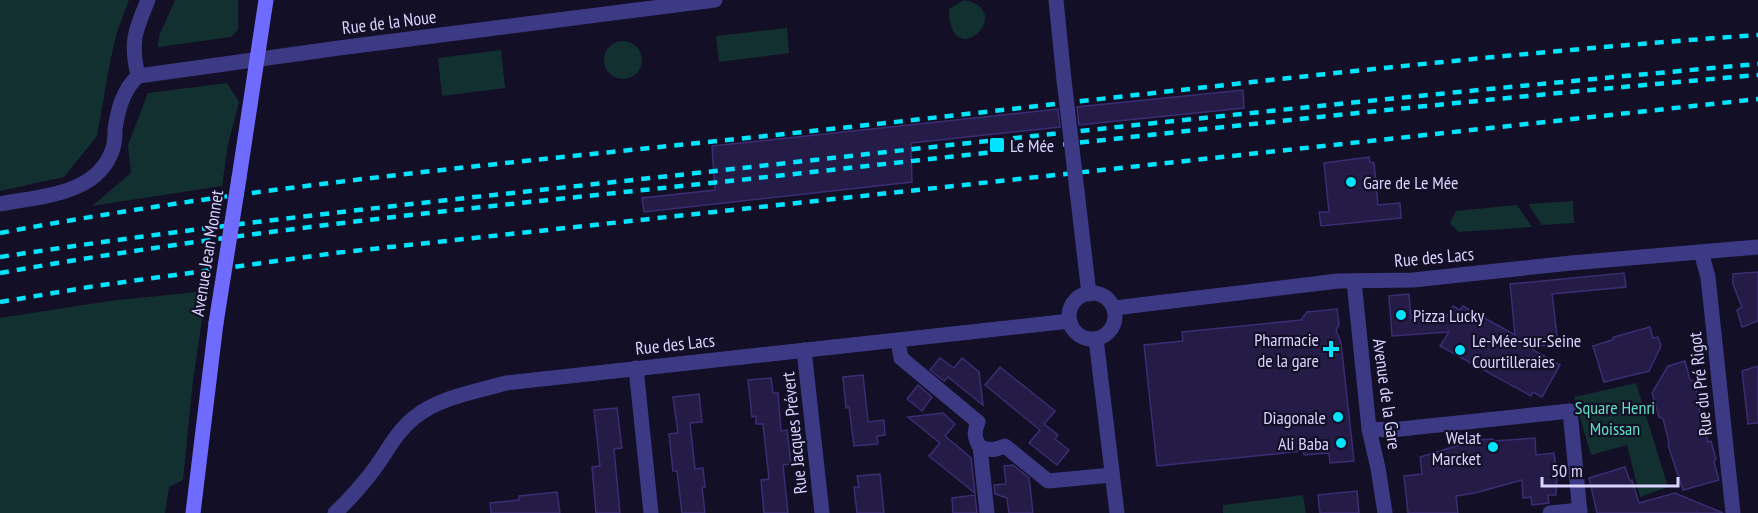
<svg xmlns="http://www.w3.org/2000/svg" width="1758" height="513" viewBox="0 0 1758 513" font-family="'PT Sans Narrow',sans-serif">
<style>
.green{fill:#12302f}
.building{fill:#241b47;stroke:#3b2d73;stroke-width:1.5}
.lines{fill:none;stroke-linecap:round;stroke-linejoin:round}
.street{stroke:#3d3a85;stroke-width:15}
.secondary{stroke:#6f6bff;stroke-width:15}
.rail{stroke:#00e5ff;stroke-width:4.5;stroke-dasharray:9 8;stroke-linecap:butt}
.street-bridge{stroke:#3d3a85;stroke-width:15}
.secondary-bridge{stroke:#6f6bff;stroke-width:15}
.poi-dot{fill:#00e5ff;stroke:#130f26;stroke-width:2}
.labels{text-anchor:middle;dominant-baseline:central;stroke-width:4.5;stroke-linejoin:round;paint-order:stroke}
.street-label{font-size:18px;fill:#d9d4ff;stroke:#130f26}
.poi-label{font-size:18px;fill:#d9d4ff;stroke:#130f26;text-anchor:start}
.park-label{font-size:18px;fill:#5fe0c0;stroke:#130f26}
</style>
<rect width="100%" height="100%" fill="#130f26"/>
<g class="green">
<path d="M0 0H129L117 32 110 62 97 136 64 177 0 191Z"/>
<path d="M175 0H238V30L231 37 158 47 159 36Z"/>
<path d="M964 0C1019 11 949 76 949 9Z"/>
<path d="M787 28 789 53 719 62 716 36Z"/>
<circle cx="623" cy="60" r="19"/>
<path d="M501 50 505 88 442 96 438 58Z"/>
<path d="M227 83 239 102 228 145 222 186 92 206 131 173 128 145 148 93Z"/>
<path d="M1573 201 1574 223 1542 225 1528 204Z"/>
<path d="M1517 205 1532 227 1458 232 1450 223 1456 211Z"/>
<path d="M206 291 192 389 183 480 169 487 165 513H0V318L109 301Z"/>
<path d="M1636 383 1668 487 1640 497 1627 445 1591 455 1574 397Z"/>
<path d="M1303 495 1306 513H1223V505Z"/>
</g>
<g class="building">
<path d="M1243 90 1244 108 1079 125 1077 107Z"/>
<path d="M1058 109 1060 127 911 143 912 182 644 212 642 198 715 190 712 146Z"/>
<path d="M1369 157 1370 162 1374 163 1378 205 1400 203 1401 218 1321 226 1319 212H1329L1324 163Z"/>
<path d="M1758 272V321L1742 327 1737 310 1742 307 1733 284V274Z"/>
<path d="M1624 273 1626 287 1552 294 1558 344 1528 347 1560 365 1542 397 1533 392 1531 396 1440 346 1449 332 1392 336 1389 296 1409 294 1411 318 1436 312 1446 317 1453 306 1460 310 1463 306 1515 335 1510 284Z"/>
<path d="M1337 309 1339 325 1336 330 1341 343 1354 461 1330 463 1329 453 1304 455 1303 451 1157 466 1144 345 1183 341 1182 332 1301 320 1307 312Z"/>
<path d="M1650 327 1653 338 1658 337 1661 346 1649 371 1604 382 1593 346 1612 340 1614 337Z"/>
<path d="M940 358 954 368 962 358 979 372 983 405 948 377 944 381 930 370Z"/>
<path d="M1685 361 1690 380 1694 381 1701 407 1699 409 1708 442 1711 441 1716 459 1714 462 1719 480 1683 490 1668 445 1669 442 1663 419 1659 417 1652 393 1668 366Z"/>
<path d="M1758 366V423L1748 424 1742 371Z"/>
<path d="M1000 367 1055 411 1044 424 1058 435 1055 439 1069 450 1057 465 1029 443 1040 430 985 385Z"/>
<path d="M863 375 868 422 884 420 885 435 877 436 878 444 854 446 849 407 846 408 843 377Z"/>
<path d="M771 378 773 393H778L781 431 787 430 791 464 783 465 788 513H764L761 480 769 479 763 424H756V416L752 417 748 380Z"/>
<path d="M918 385 932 397 922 411 907 399Z"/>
<path d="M699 394 702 422 690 423 695 469 703 468 705 487H702L705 513H682L677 471H673L669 434 678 433 673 397Z"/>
<path d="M617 408 622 448 614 449 620 513H596L592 467 600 466 594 410Z"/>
<path d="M943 413 955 424 945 436 971 458 975 493 929 456 940 443 908 417Z"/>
<path d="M1535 438 1536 455 1554 453 1556 468 1560 471 1557 474 1556 495H1548L1549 503 1532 505 1531 497 1523 498 1522 480 1475 493 1456 496 1458 513H1408L1404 476 1422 474 1420 457 1476 440 1493 439V441Z"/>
<path d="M1013 465 1029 478 1033 513H1009L1007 498 995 494 994 485 1006 484 1004 466Z"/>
<path d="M1625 467 1630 481 1632 480 1639 503 1675 493 1723 513H1597L1589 478Z"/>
<path d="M880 474 884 513H857L854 487H859L857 476Z"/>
<path d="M1357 491 1359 513H1320L1318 495Z"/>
<path d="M557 492 560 513H491L490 503 519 500V496Z"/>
<path d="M975 495 977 513H953L952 498Z"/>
</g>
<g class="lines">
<g class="street">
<path d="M1056 0 1064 80"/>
<path d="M138 76 339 48 715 0"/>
<path d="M1077 191 1089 294"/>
<path d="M0 204C40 196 99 195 113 148 115 142 115 135 115 129 118 109 123 90 138 76 130 42 135 31 148 0"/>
<path d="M1701 252 1708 277 1733 513"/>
<path d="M1354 281 1369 429 1378 468 1385 513"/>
<circle cx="1092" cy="316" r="23"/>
<path d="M1114 308 1338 281 1413 280 1571 263 1758 247"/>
<path d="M1096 339 1117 513"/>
<path d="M898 341 901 358 978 422C974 432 974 438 980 447L987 513"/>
<path d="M804 350 822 513"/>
<path d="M636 368 651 513"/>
<path d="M1369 429 1391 430 1570 411 1580 513"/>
<path d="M980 447C990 451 995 450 1005 446L1048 481 1112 475"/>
<path d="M335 513C350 499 363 484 375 468 388 450 397 431 415 417 440 397 475 392 506 383L1070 321"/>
<path d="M1550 513 1580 510"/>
</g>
<g class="secondary">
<path d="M239 178 266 0"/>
<path d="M193 513 216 323"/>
</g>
<g class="rail">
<path d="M0 233C265 183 535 161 803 132 1121 98 1439 57 1758 35"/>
<path d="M0 257C234 221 470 198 706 172 1056 133 1407 95 1758 64"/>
<path d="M0 273C257 227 517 204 776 176 1103 140 1430 103 1758 75"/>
<path d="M0 302 95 286 335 253 1758 99"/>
</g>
<path class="street-bridge" d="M1064 80 1077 191"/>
<path class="secondary-bridge" d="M216 323 239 178"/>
</g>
<g class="poi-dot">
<rect x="989" y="137" width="16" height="16" rx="3"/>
<circle cx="1351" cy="182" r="6"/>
<circle cx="1401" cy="315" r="6"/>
<path d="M1328 340h6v6h6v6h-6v6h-6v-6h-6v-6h6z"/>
<circle cx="1460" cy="350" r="6"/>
<circle cx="1338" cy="417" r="6"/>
<circle cx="1341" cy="443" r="6"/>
<circle cx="1493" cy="447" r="6"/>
</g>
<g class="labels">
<g class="street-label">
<text transform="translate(389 22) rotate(-7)">Rue de la Noue</text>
<text transform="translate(207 253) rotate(-81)">Avenue Jean Monnet</text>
<text transform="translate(1434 257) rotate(-5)">Rue des Lacs</text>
<text transform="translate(675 344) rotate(-6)">Rue des Lacs</text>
<text transform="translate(1700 384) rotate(-96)">Rue du Pré Rigot</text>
<text transform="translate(1387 394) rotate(82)">Avenue de la Gare</text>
<text transform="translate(794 433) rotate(-96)">Rue Jacques Prévert</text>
</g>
<g class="poi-label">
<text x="1010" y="145">Le Mée</text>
<text x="1363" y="182">Gare de Le Mée</text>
<text x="1413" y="315">Pizza Lucky</text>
<text x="1319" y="339" text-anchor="end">Pharmacie<tspan x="1319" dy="21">de la gare</tspan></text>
<text x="1472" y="340">Le-Mée-sur-Seine<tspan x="1472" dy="21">Courtilleraies</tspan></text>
<text x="1326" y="417" text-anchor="end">Diagonale</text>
<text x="1481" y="437" text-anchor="end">Welat<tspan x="1481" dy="21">Marcket</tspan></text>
<text x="1329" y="443" text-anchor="end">Ali Baba</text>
</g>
<g class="park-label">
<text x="1615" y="407">Square Henri<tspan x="1615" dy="21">Moissan</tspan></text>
</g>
</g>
<path d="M1542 477v9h136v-9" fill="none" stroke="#d9d4ff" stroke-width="3"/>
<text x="1551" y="477" font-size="18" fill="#d9d4ff" stroke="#130f26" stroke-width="4.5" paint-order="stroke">50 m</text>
</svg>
